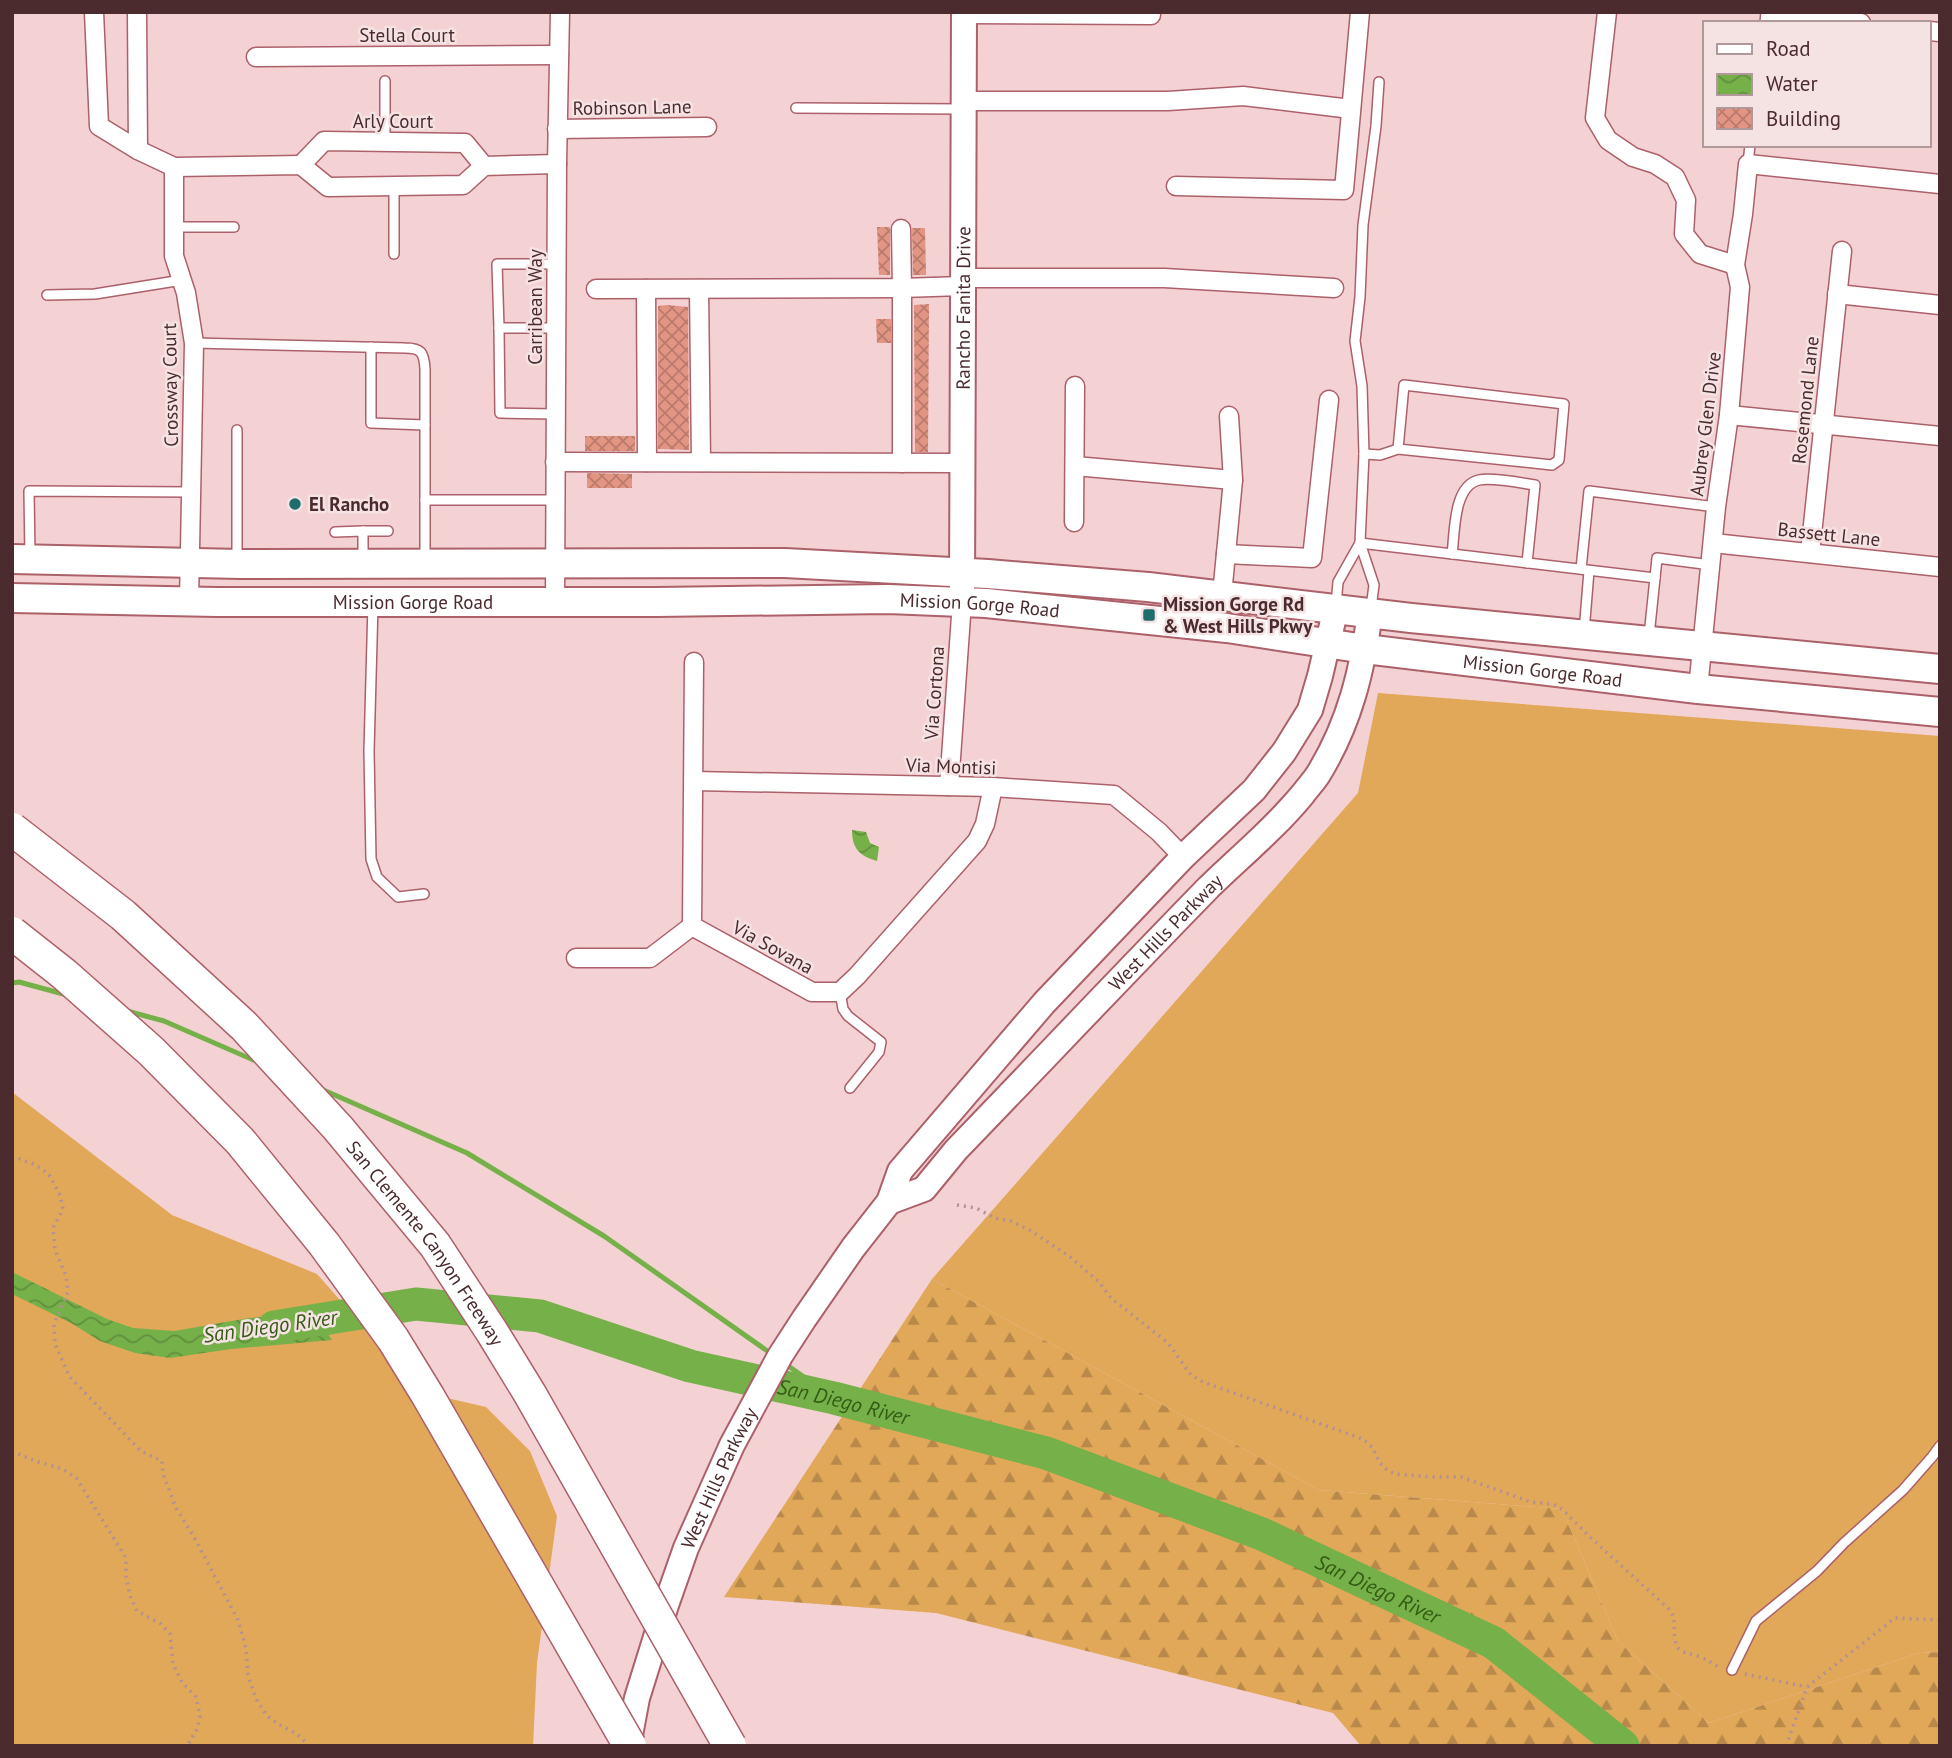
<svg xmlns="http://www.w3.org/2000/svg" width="1952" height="1758" viewBox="0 0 1952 1758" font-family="'PT Sans',sans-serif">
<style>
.grass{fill:#e1a859}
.forest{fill:url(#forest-firs)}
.water{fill:url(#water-waves)}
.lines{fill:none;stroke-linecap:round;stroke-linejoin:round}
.stream{stroke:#75b049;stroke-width:5}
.river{stroke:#75b049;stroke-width:33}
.building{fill:url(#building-cross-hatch)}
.lane-casing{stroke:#ac6169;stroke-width:12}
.street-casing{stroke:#ac6169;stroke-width:21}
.secondary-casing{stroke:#ac6169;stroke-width:28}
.primary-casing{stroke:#ac6169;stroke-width:32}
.path{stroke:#b29093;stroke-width:3.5;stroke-dasharray:2 5;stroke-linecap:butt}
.lane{stroke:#fff;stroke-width:9}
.street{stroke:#fff;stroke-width:18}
.secondary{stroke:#fff;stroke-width:24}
.primary{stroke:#fff;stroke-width:28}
.highway-bridge-casing{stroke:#ac6169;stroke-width:35;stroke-linecap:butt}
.highway-bridge{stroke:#fff;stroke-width:32}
.poi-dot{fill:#206c6b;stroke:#f5e3e4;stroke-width:2.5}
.labels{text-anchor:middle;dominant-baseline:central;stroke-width:5;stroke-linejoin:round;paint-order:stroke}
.street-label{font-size:19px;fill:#4b2b2e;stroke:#f5e3e4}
.poi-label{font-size:19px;font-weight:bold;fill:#4b2b2e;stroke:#f5e3e4;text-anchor:start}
.water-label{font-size:21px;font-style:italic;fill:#355b15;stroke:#f5e3e4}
</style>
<defs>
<pattern id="forest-firs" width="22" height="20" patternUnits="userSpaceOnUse" patternTransform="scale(1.75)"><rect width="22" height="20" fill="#e1a859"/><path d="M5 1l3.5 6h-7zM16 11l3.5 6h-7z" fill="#b8894a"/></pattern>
<pattern id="water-waves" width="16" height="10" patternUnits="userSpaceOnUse" patternTransform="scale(1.75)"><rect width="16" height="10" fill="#75b049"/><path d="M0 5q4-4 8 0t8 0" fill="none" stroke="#628f3d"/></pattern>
<pattern id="building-cross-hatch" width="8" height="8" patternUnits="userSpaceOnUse" patternTransform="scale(1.75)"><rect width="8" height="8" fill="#e39583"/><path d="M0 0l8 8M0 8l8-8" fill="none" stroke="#ba7a6c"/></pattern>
</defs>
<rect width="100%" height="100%" fill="#f4d1d3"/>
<g class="grass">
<path d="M1378 693 1940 736V1652L1919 1653 1709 1723 1618 1641 1562 1509 1319 1490 932 1279 1358 793Z"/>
<path d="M12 1092 172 1215 317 1274 421 1392 486 1407 530 1451 557 1516 537 1663 533 1746H12Z"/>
</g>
<path class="forest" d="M932 1279 1319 1490 1562 1509 1618 1641 1709 1723 1919 1653 1940 1652V1746H1361L1333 1713 936 1613 724 1597Z"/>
<g class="water">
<path d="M852 830 866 832 870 843 879 847 877 861C860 856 852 849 852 830Z"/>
<path d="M12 1272 107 1319 133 1328 174 1331 249 1318 314 1313 332 1340 231 1349 170 1358 135 1353 100 1341 71 1323 12 1294Z"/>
</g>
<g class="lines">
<g class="stream">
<path d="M12 983 19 982 67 995"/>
<path d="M127 1011 164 1021 258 1062"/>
<path d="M321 1089 467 1153 604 1236 773 1355"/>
<path d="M784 1363 834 1398"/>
</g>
<path class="river" id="s1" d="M274 1327 416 1304 540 1316 690 1366 834 1398 1046 1453 1262 1534 1494 1643 1623 1746"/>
</g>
<g class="building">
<path d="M877 227H890V275H879Z"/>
<path d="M912 228H925L926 275H913Z"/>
<path d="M929 304 928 452H915L914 305Z"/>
<path d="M667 305 688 307 689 450 658 449V306Z"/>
<path d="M876 319H891V343H877Z"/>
<rect x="585" y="436" width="50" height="15"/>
<path d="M587 473 632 474V488H587Z"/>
</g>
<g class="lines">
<defs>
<g id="lane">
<path d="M1765 23 1766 12"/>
<path d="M796 108 961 109"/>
<path d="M385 142V81"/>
<path d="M1748 164 1750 145"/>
<path d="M394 186V254"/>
<path d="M174 227H234"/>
<path d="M47 295 95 294 182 280"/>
<path d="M499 328 497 264H556"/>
<path d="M194 343 405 348C421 348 424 352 425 369V559"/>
<path d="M371 347V423L425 425"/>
<path d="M555 414 500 413 499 328H556"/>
<path d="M237 430V559"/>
<path d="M1364 454 1380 455 1398 449 1552 465 1559 460 1564 404 1404 385 1398 449"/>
<path d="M425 500H554"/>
<path d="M363 531H388"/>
<path d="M335 532 363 531V559"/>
<path d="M1360 543 1655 578 1649 636"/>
<path d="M1452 554C1455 532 1453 486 1479 480 1492 477 1521 483 1535 485L1527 563"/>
<path d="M30 557 29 491 192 492"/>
<path d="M1581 569 1589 491 1716 507"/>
<path d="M1655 578 1657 558 1711 565"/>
<path d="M373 604 369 751 371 859 377 877 398 897 424 894"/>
<path d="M1336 605 1338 582 1360 543"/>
<path d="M1371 608 1374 585 1360 543 1364 454 1362 386 1355 341 1360 297 1363 225 1376 126 1379 82"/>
<path d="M1584 632 1589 571"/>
<path d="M840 992 843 1009 848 1016 881 1042 879 1052 850 1088"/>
<path d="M1732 1670 1756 1621 1817 1571 1844 1543 1903 1490 1932 1457 1940 1446"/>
</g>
<g id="street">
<path d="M94 12 99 126 138 150 174 167 301 165 328 187 463 185 484 166 557 164"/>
<path d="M137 12 138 150"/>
<path d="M1607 12 1595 118 1608 140 1633 157 1655 164 1675 177 1686 200 1684 234 1700 254 1735 265"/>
<path d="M1774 12 1861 23"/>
<path d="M964 14 1151 15"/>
<path d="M1929 31 1940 32"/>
<path d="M256 57 559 55"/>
<path d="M963 101H1168L1243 96 1351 109"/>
<path d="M557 129 707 127"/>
<path d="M301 165 324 141 465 143 484 166"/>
<path d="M174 167V256L186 293 194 343 189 601"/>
<path d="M1176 186 1344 190 1360 12"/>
<path d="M962 278H1164L1334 288"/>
<path d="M596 289 902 288 901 229"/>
<path d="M646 289 647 462"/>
<path d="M699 289 701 462"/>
<path d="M1837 294 1940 305"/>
<path d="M1729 415 1940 436"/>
<path d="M555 462 961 463"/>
<path d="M902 463V288L962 286"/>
<path d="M1075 466 1233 480"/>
<path d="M1074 522 1075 386"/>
<path d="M1713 543 1940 567"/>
<path d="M1810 553 1842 251"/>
<path d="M1226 554 1312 558 1329 400"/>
<path d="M1222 595 1233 480 1229 416"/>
<path d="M555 602 557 164 560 12"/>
<path d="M694 662 692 926 812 992H840L857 976 977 841 985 824 993 787"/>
<path d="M1698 689 1716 507 1729 415 1740 287 1735 265 1743 214 1748 164 1940 184"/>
<path d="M694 781 993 787 1114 795 1159 832 1183 857"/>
<path d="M949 786 962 602"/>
<path d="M576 958H650L692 926"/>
</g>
<g id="secondary">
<path id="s2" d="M962 593 964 12"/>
<path id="s3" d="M889 1202 924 1189 956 1150C1040 1063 1124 974 1209 887 1241 856 1275 828 1303 794 1308 787 1315 780 1319 773 1350 722 1362 671 1370 613"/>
<path id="s4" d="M628 1746 637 1698 666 1605 686 1548 732 1445 780 1356 804 1319 853 1248 889 1202 900 1171 1044 1003 1183 857 1254 790 1284 752 1310 710 1320 676 1336 608"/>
</g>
<g id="primary">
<path d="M12 559 241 564 785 563 988 574 1148 587 1411 618 1940 669"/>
<path id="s5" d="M12 598 217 602H657L888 599 986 603 1227 628 1365 649 1698 689 1940 712"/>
</g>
</defs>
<use href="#lane" class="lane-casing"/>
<use href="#street" class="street-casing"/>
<use href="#secondary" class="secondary-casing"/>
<use href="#primary" class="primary-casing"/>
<g class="path">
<path d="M12 1156 33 1164 48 1173 60 1195 63 1209 53 1228 55 1250 66 1276 68 1292 54 1324 55 1344 69 1376 141 1451 162 1461 163 1474 176 1508 194 1537 238 1620 246 1649 248 1675 256 1699 267 1716 280 1725 297 1734 309 1746"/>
<path d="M957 1205 976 1208 995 1218 1011 1221 1031 1231 1069 1256 1099 1282 1111 1298 1168 1343 1191 1375 1203 1382 1363 1439 1373 1448 1379 1462 1387 1470 1395 1474 1433 1477H1461L1531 1502 1553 1504 1562 1509 1591 1538 1671 1611C1676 1621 1673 1628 1675 1639 1677 1655 1689 1652 1700 1657 1708 1660 1713 1665 1721 1667"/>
<path d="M12 1451 35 1461 63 1469 77 1479 126 1558V1576L130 1596 137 1611 161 1624 170 1634 173 1664 182 1682 196 1697 200 1716 197 1729 187 1746"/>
<path d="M1745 1674 1807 1687"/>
<path d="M1786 1746 1807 1687 1895 1618 1940 1620"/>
</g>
<use href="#lane" class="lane"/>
<use href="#street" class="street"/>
<use href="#secondary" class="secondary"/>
<use href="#primary" class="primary"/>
<defs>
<g id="highway-bridge">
<path id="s6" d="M12 829 123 915 244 1026 338 1128 435 1245 492 1332 530 1394 730 1746"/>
<path d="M12 933 64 974 151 1051 240 1141 324 1244 393 1339 428 1396 630 1746"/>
</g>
</defs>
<use href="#highway-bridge" class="highway-bridge-casing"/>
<use href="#highway-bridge" class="highway-bridge"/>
</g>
<g class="poi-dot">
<circle cx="295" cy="504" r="7"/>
<rect x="1142" y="608" width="14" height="14" rx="3.5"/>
</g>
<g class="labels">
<g class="street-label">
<text x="407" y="35">Stella Court</text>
<text transform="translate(632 107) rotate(-1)">Robinson Lane</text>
<text x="393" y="121">Arly Court</text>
<text transform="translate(535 307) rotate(-90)">Carribean Way</text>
<text stroke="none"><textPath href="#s2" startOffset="285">Rancho Fanita Drive</textPath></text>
<text transform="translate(170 385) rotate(-91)">Crossway Court</text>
<text transform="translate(1805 400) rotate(-84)">Rosemond Lane</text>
<text transform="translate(1705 424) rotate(-83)">Aubrey Glen Drive</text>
<text transform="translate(1829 534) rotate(6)">Bassett Lane</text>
<text stroke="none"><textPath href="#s5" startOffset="401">Mission Gorge Road</textPath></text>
<text stroke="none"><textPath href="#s5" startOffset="968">Mission Gorge Road</textPath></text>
<text stroke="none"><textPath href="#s5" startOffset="1535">Mission Gorge Road</textPath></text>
<text transform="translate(934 693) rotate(-86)">Via Cortona</text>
<text transform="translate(951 766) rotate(2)">Via Montisi</text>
<text stroke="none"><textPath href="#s3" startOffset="390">West Hills Parkway</textPath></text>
<text transform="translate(773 947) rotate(29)">Via Sovana</text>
<text stroke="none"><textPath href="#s6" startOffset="588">San Clemente Canyon Freeway</textPath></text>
<text stroke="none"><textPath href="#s4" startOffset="284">West Hills Parkway</textPath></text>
</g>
<g class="poi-label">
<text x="309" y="504">El Rancho</text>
<text x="1163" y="604">Mission Gorge Rd<tspan x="1163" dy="22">&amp; West Hills Pkwy</tspan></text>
</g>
<g class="water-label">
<text transform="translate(270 1326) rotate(-8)">San Diego River</text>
<text stroke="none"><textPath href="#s1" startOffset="584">San Diego River</textPath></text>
<text stroke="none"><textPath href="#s1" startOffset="1152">San Diego River</textPath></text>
</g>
</g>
<rect width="1952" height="1758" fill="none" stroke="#4b2b2e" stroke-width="28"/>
<rect x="1703" y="21" width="228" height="126" fill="#f5e3e4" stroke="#b1999b" stroke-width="2"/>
<rect x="1717" y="44" width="35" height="10" fill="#ffffff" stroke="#b1999b" stroke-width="2"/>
<text x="1766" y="56" font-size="21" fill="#4b2b2e">Road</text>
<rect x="1717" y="74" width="35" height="21" fill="url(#water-waves)" stroke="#b1999b" stroke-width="2"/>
<text x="1766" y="91" font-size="21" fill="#4b2b2e">Water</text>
<rect x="1717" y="108" width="35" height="21" fill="url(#building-cross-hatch)" stroke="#b1999b" stroke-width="2"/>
<text x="1766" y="126" font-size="21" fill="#4b2b2e">Building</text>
</svg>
